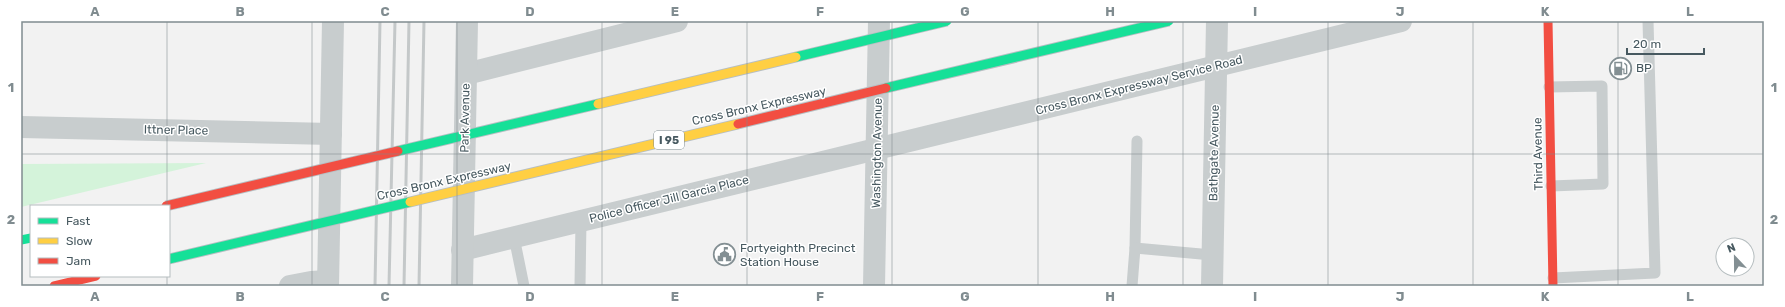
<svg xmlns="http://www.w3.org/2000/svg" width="1785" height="307" viewBox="0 0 1785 307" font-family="Rubik,sans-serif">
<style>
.green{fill:#d4f3da}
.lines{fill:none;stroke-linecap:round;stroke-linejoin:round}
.lane{stroke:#c8cdce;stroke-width:11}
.street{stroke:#c8cdce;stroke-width:22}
.fast{stroke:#16e098;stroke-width:9}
.jam{stroke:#f24e42;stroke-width:9}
.rail{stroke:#c4c8c9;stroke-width:3}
.fast-bridge-casing{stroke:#b6bec2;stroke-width:11;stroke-linecap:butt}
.slow-bridge-casing{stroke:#b6bec2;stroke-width:11;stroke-linecap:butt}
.jam-bridge-casing{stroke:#b6bec2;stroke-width:11;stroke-linecap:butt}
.fast-bridge{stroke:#16e098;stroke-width:9}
.slow-bridge{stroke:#ffcf43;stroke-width:9}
.jam-bridge{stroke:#f24e42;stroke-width:9}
.grid{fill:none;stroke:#808c90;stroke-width:1;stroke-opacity:0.55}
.labels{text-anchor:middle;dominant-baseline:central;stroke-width:3;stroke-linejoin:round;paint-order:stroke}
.shield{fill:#fff;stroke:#7e8b90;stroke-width:1}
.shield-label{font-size:11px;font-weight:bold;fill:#475960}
.poi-label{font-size:12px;fill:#475960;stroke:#fff;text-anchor:start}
.street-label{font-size:12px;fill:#475960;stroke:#fff}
.neatline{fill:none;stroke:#808c90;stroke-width:1.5}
.grid-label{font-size:13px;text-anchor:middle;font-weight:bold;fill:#808c90}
</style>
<rect width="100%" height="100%" fill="#f2f2f2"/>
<path class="green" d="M206 163 21 207V164Z"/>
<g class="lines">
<g class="lane">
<path d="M1549 87 1602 86 1603 184 1551 186"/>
<path d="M514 237 524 286"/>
<path d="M1135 248 1137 141"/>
<path d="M1553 278 1655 273 1648 21"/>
<path d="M580 286 581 221"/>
<path d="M1132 286 1135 248 1212 255"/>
</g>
<g class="street">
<path d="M466 74 677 21"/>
<path d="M21 127 331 134"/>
<path d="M462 250 1401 21"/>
<path d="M290 286 311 282 328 281"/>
<path d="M328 286 333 21"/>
<path d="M462 286 467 21"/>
<path d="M874 286 879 21"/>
<path d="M1212 286 1217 21"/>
</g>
<path class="fast" d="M21 240 31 238"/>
<g class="jam">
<path d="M1548 21 1553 286"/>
<path d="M54 286 96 276"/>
</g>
<g class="rail">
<path d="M375 286 380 21"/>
<path d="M389 286 395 21"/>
<path d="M404 286 409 21"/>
<path d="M419 286 424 21"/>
</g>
<defs>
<g id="fast-bridge">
<path d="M796 57 947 21"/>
<path d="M886 88 1169 21"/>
<path d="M398 151 598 104"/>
<path d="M169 259 410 202"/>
</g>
<g id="slow-bridge">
<path d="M598 104 796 57"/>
<path d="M410 202 738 124"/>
</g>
<g id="jam-bridge">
<path d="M738 124 886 88"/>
<path d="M166 206 398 151"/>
</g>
</defs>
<use href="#fast-bridge" class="fast-bridge-casing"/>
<use href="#slow-bridge" class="slow-bridge-casing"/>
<use href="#jam-bridge" class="jam-bridge-casing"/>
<use href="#fast-bridge" class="fast-bridge"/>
<use href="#slow-bridge" class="slow-bridge"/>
<use href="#jam-bridge" class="jam-bridge"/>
</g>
<path class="grid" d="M167 21V206M312 21V286M457 21V286M602 21V286M747 21V286M892 21V286M1038 21V286M1183 21V286M1328 21V286M1473 21V286M1618 21V286M21 154H1764M167 276V286"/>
<defs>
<symbol id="fuel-ring" viewBox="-11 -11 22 22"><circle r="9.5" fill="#fff" stroke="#838f93" stroke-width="1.5"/><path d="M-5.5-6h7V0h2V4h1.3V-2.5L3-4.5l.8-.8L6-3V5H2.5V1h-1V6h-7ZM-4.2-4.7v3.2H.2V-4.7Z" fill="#838f93"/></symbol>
<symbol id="civic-ring" viewBox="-11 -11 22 22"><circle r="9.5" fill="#fff" stroke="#838f93" stroke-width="1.5"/><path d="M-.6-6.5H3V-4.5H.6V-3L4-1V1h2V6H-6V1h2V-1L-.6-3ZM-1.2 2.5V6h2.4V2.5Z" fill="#838f93"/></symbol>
</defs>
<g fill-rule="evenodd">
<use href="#fuel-ring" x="1608" y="56" width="25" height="25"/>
<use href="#civic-ring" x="712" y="242" width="25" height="25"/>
</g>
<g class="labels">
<rect class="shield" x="654" y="131" width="30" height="18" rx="3"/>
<g class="shield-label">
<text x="669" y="140">I 95</text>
</g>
<g class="poi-label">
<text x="1636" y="68">BP</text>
<text x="740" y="248">Fortyeighth Precinct<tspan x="740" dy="14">Station House</tspan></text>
</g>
<g class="street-label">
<text transform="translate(1139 85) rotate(-14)">Cross Bronx Expressway Service Road</text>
<text transform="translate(759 106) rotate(-13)">Cross Bronx Expressway</text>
<text transform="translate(465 118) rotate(-89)">Park Avenue</text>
<text transform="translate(176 130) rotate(1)">Ittner Place</text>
<text transform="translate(877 153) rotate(-89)">Washington Avenue</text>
<text transform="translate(1214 153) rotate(-89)">Bathgate Avenue</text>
<text transform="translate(1538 154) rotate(-91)">Third Avenue</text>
<text transform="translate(444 181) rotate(-13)">Cross Bronx Expressway</text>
<text transform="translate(669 199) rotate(-14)">Police Officer Jill Garcia Place</text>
</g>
</g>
<rect width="1785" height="307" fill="none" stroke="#ffffff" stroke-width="44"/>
<rect x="30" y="205" width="140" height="72" fill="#ffffff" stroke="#b5bdbf"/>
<rect x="38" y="218" width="20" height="6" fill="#16e098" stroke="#b5bdbf"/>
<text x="66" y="225" font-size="12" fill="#475960">Fast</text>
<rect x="38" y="238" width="20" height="6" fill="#ffcf43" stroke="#b5bdbf"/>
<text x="66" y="245" font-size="12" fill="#475960">Slow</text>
<rect x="38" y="258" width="20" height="6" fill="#f24e42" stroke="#b5bdbf"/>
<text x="66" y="265" font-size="12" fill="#475960">Jam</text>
<g transform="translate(1735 257) rotate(338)"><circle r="19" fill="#ffffff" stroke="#b5bdbf"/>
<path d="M0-3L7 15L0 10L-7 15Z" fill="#838f93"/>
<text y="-6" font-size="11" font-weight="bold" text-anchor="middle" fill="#475960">N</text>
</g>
<path d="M1627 48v6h77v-6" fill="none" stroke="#475960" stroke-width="2"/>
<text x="1633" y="48" font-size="12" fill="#475960" stroke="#ffffff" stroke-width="3" paint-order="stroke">20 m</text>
<rect x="22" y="22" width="1741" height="263" class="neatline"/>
<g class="grid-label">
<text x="95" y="16">A</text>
<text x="240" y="16">B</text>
<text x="385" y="16">C</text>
<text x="530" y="16">D</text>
<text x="675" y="16">E</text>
<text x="820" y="16">F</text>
<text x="965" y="16">G</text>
<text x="1110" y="16">H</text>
<text x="1255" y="16">I</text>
<text x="1400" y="16">J</text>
<text x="1545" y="16">K</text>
<text x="1690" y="16">L</text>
<text x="11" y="92">1</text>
<text x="1774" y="92">1</text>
<text x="11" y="224">2</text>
<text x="1774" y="224">2</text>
<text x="95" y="301">A</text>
<text x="240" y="301">B</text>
<text x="385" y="301">C</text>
<text x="530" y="301">D</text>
<text x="675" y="301">E</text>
<text x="820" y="301">F</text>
<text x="965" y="301">G</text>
<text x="1110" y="301">H</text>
<text x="1255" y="301">I</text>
<text x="1400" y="301">J</text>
<text x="1545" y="301">K</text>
<text x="1690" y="301">L</text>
</g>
</svg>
